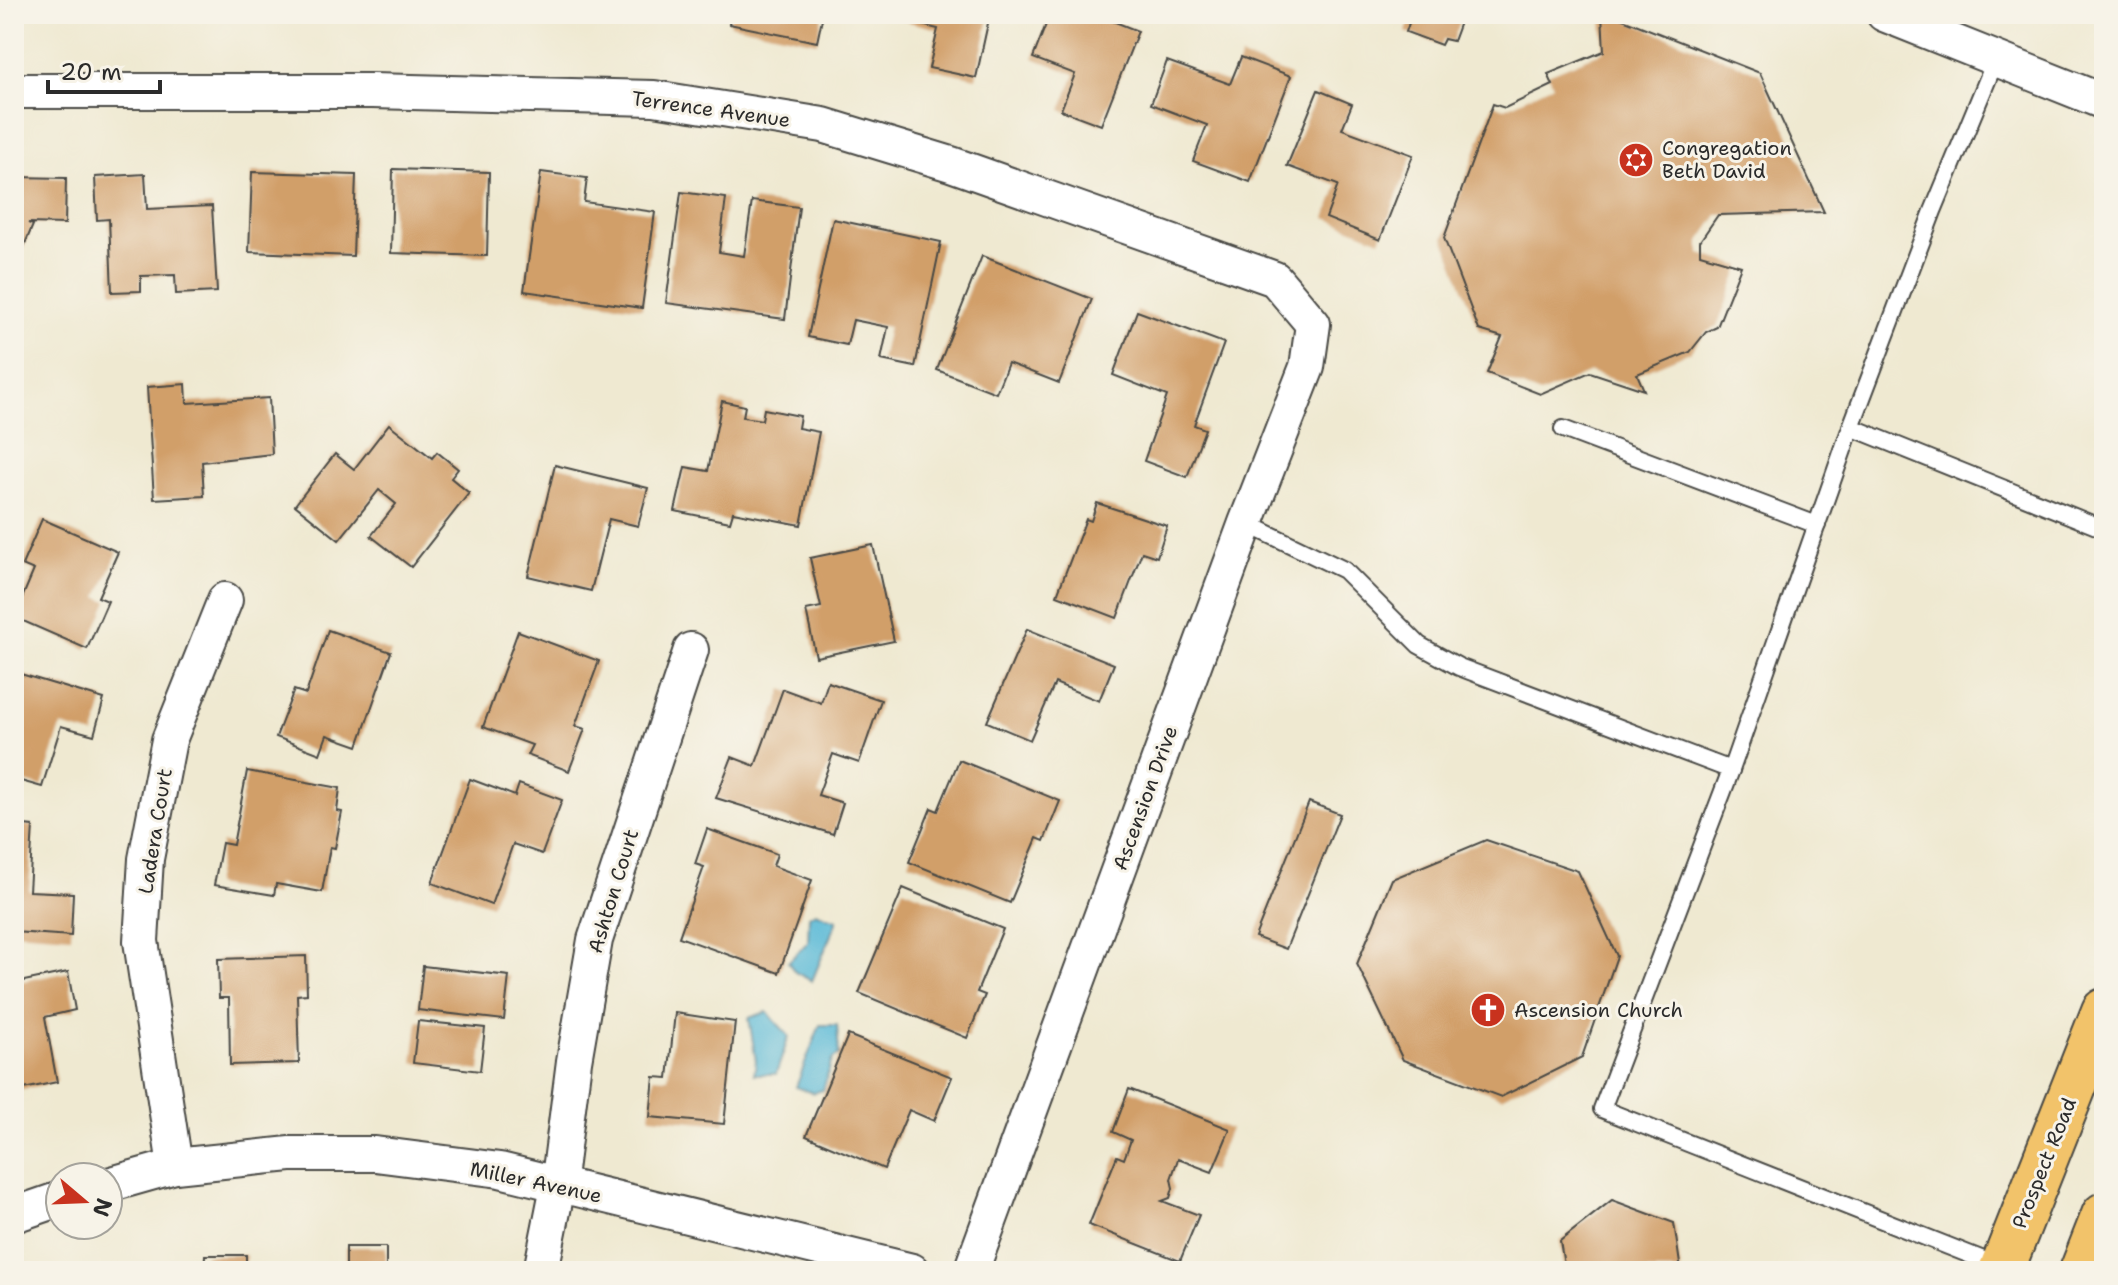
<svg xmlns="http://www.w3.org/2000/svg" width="2118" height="1285" viewBox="0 0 2118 1285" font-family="'Shantell Sans',sans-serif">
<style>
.water{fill:#59b9d7;stroke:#427281;stroke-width:2}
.building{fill:#d19f69}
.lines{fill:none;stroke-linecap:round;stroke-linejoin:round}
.lane-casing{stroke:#484844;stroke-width:20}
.street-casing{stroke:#484844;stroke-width:38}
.primary-casing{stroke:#484844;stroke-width:48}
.lane{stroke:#fff;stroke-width:16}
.street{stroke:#fff;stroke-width:34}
.primary{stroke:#f2c36a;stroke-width:44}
.labels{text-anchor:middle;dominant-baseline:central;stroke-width:6;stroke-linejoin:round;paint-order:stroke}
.street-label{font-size:20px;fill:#2b2b2b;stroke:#f7f3e8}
.poi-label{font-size:20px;fill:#2b2b2b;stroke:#f7f3e8;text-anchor:start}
</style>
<rect width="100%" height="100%" fill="#f7f3e8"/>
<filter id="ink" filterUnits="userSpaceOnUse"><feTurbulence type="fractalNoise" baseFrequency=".0125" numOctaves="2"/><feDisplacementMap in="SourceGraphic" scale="16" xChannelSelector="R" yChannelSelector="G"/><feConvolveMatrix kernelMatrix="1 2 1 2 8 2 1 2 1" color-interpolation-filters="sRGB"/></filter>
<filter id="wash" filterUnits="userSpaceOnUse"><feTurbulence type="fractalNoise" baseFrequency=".006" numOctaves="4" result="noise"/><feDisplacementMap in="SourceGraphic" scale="32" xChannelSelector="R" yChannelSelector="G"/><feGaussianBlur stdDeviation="1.8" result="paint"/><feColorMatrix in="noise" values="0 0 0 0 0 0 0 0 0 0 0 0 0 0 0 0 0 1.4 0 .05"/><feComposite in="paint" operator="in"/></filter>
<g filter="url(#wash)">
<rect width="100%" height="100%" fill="#efe9d1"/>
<g class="water">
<path d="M815 912 837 920 812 981 795 972 788 962 808 942 809 916Z"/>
<path d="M767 1012 789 1036 776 1074H754L756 1061 749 1018Z"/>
<path d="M820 1025H837L839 1055 832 1060 823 1090 813 1093 796 1087Z"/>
</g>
<g id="blocks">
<g class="building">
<path d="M731 14H823L817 42 729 24Z"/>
<path d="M876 14H990L976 78 929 68 938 29Z"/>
<path d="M1050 14H1095L1138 31 1101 125 1061 110 1075 74 1033 58Z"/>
<path d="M1386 14H1463L1453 41 1444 39 1441 45 1406 32 1409 23Z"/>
<path d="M1602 14H1610L1760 73 1824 212 1718 215 1700 241V254L1741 266 1717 327 1706 332 1690 352 1637 374 1644 390 1590 372 1540 394 1487 373 1502 337 1479 330 1444 238 1493 104 1505 108 1553 85 1548 74 1604 51Z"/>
<path d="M1241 57 1291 76 1250 182 1193 161 1207 125 1151 104 1167 61 1230 84Z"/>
<path d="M1318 90 1352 104 1342 129 1413 155 1380 240 1326 218 1338 185 1287 166Z"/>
<path d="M393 169 489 172 487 256 391 253Z"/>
<path d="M252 172 356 175 353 256 249 252Z"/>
<path d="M541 172 587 178 584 202 655 212 642 308 524 291Z"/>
<path d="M145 174 147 209 212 206 217 292 176 294 175 275 141 276V291L112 292 109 219 97 220 95 177Z"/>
<path d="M14 177 66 178 65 224 28 223 33 225 14 270Z"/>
<path d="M681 192 726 198 719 252 744 256 752 201 799 207 785 319 666 303Z"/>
<path d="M833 219 941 242 915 367 881 360 888 327 853 320 847 345 808 337Z"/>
<path d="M982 256 1092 299 1059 383 1008 363 996 393 937 370Z"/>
<path d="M1137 311 1224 343 1194 425 1205 429 1187 477 1144 461 1167 396 1113 375Z"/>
<path d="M186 384 187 403 269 398 272 454 202 462 204 496 154 499 147 387Z"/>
<path d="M722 401 745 406 743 417 762 420 764 409 800 416 798 428 819 432 801 525 733 512 730 522 675 511 685 467 708 471Z"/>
<path d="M389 424 432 458 437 452 458 469 451 478 469 493 411 567 371 536 396 504 379 490 339 540 295 505 335 454 354 469Z"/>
<path d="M555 465 648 488 638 526 609 519 591 591 528 576Z"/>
<path d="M1097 503 1167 526 1157 557 1142 552 1117 618 1057 595 1086 519 1091 521Z"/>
<path d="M42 519 118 552 98 597 108 601 87 649 14 617 34 570 22 565Z"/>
<path d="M873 545 894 641 816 657 806 610 821 607 810 558Z"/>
<path d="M1027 629 1114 664 1099 701 1055 683 1030 740 987 722Z"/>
<path d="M328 630 391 652 358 746 327 735 320 754 276 737 294 690 306 694Z"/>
<path d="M518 631 599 661 575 726 585 729 569 771 527 755 532 745 483 727Z"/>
<path d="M14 672 104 699 94 735 61 726 42 787 14 779Z"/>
<path d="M828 682 881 700 859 763 833 754 818 795 843 803 833 834 716 798 732 757 755 766 783 689 821 703Z"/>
<path d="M959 760 1060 801 1044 841 1037 838 1010 903 909 862 931 808 938 811Z"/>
<path d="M247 771 340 788 337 811 342 812 335 848 330 847 322 892 276 884 274 895 214 885 222 843 233 845Z"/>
<path d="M470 779 515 796 519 784 562 800 542 854 513 844 491 905 432 883Z"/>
<path d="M1309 802 1340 814 1286 949 1255 937Z"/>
<path d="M14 824 33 826 29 891 73 893 71 936 14 932Z"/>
<path d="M707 829 777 854 773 866 812 880 779 973 679 937 704 867 695 864Z"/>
<path d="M1486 840 1578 871 1617 956 1582 1057 1501 1097 1403 1060 1357 964 1392 879Z"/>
<path d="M903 888 1003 929 977 992 985 995 967 1038 859 993Z"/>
<path d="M306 956 307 994 297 995 299 1063 230 1065 229 998H219L218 959Z"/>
<path d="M423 966 509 976 504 1020 418 1010Z"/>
<path d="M68 972 75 1010 45 1017 57 1082 14 1091V983Z"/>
<path d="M675 1013 735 1022 724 1124 650 1117 654 1077 668 1078Z"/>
<path d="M418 1021 485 1028 480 1071 413 1063Z"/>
<path d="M848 1035 952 1077 934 1121 909 1110 884 1169 806 1136Z"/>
<path d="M1129 1089 1230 1129 1212 1172 1178 1159 1171 1179 1173 1188 1170 1198 1162 1201 1199 1215 1180 1261 1089 1225 1117 1156 1124 1159 1131 1140 1113 1132Z"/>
<path d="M1612 1200 1674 1223 1681 1271H1565L1560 1241Z"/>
<rect x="346" y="1247" width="40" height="24"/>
<path d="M205 1255H246V1271H204Z"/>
</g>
</g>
</g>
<g filter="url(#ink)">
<use href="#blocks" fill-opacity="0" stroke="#484844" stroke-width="2"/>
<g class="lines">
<defs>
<g id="lane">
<path d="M1996 59 1933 211 1851 427 1731 770 1602 1109 2001 1267"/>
<path d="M1851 427 2104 529"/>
<path d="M1563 429 1817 525"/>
<path d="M1246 523 1344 570 1419 645 1459 667 1731 770"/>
</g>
<g id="street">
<path d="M1884 14 2104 102"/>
<path d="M14 91H372L654 98 823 125 951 164 1275 279 1313 324 1307 367 1246 523 971 1271"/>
<path d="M175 1166 141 941 146 859 169 740 225 600"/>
<path d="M108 1185 175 1166 290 1154H375L500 1170 912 1271"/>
<path d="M14 1215 60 1199"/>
<path d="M541 1271 558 1186 574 1061 595 940 691 650"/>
</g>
<g id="primary">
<path d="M2001 1271 2104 1011"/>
<path d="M2082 1271 2104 1215"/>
</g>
</defs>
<use href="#lane" class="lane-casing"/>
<use href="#street" class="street-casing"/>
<use href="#primary" class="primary-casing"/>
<use href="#lane" class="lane"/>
<use href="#street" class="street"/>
<use href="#primary" class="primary"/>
</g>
</g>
<defs>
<symbol id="synagogue-disc" viewBox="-11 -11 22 22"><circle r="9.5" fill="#c8321e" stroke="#f7f3e8"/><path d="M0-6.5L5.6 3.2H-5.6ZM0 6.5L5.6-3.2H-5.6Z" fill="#fff"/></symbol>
<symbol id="church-disc" viewBox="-11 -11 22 22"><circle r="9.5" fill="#c8321e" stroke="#f7f3e8"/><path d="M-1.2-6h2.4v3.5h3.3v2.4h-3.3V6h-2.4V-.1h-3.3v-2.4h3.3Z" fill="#fff"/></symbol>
</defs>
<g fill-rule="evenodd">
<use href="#synagogue-disc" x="1616" y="140" width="40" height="40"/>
<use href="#church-disc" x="1468" y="990" width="40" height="40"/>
</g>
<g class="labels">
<g class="street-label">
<text transform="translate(711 109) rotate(8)">Terrence Avenue</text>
<text transform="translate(1145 798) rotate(-70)">Ascension Drive</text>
<text transform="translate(155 831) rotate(-81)">Ladera Court</text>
<text transform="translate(613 891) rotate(-73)">Ashton Court</text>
<text transform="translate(2044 1163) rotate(-68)">Prospect Road</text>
<text transform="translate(536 1182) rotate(12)">Miller Avenue</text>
</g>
<g class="poi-label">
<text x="1662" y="148">Congregation<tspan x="1662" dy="23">Beth David</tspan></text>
<text x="1514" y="1010">Ascension Church</text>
</g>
</g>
<rect width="2118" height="1285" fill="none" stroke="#f7f3e8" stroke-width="48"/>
<g transform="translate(84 1201) rotate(109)"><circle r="38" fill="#f7f3e8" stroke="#a5a39c" stroke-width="2"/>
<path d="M0-6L14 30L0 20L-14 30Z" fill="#c8321e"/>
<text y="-12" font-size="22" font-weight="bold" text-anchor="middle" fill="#2b2b2b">N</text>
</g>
<path d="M48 80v12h112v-12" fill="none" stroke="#2b2b2b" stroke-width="4"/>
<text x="60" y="80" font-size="24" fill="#2b2b2b" stroke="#f7f3e8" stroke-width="6" paint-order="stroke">20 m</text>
</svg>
